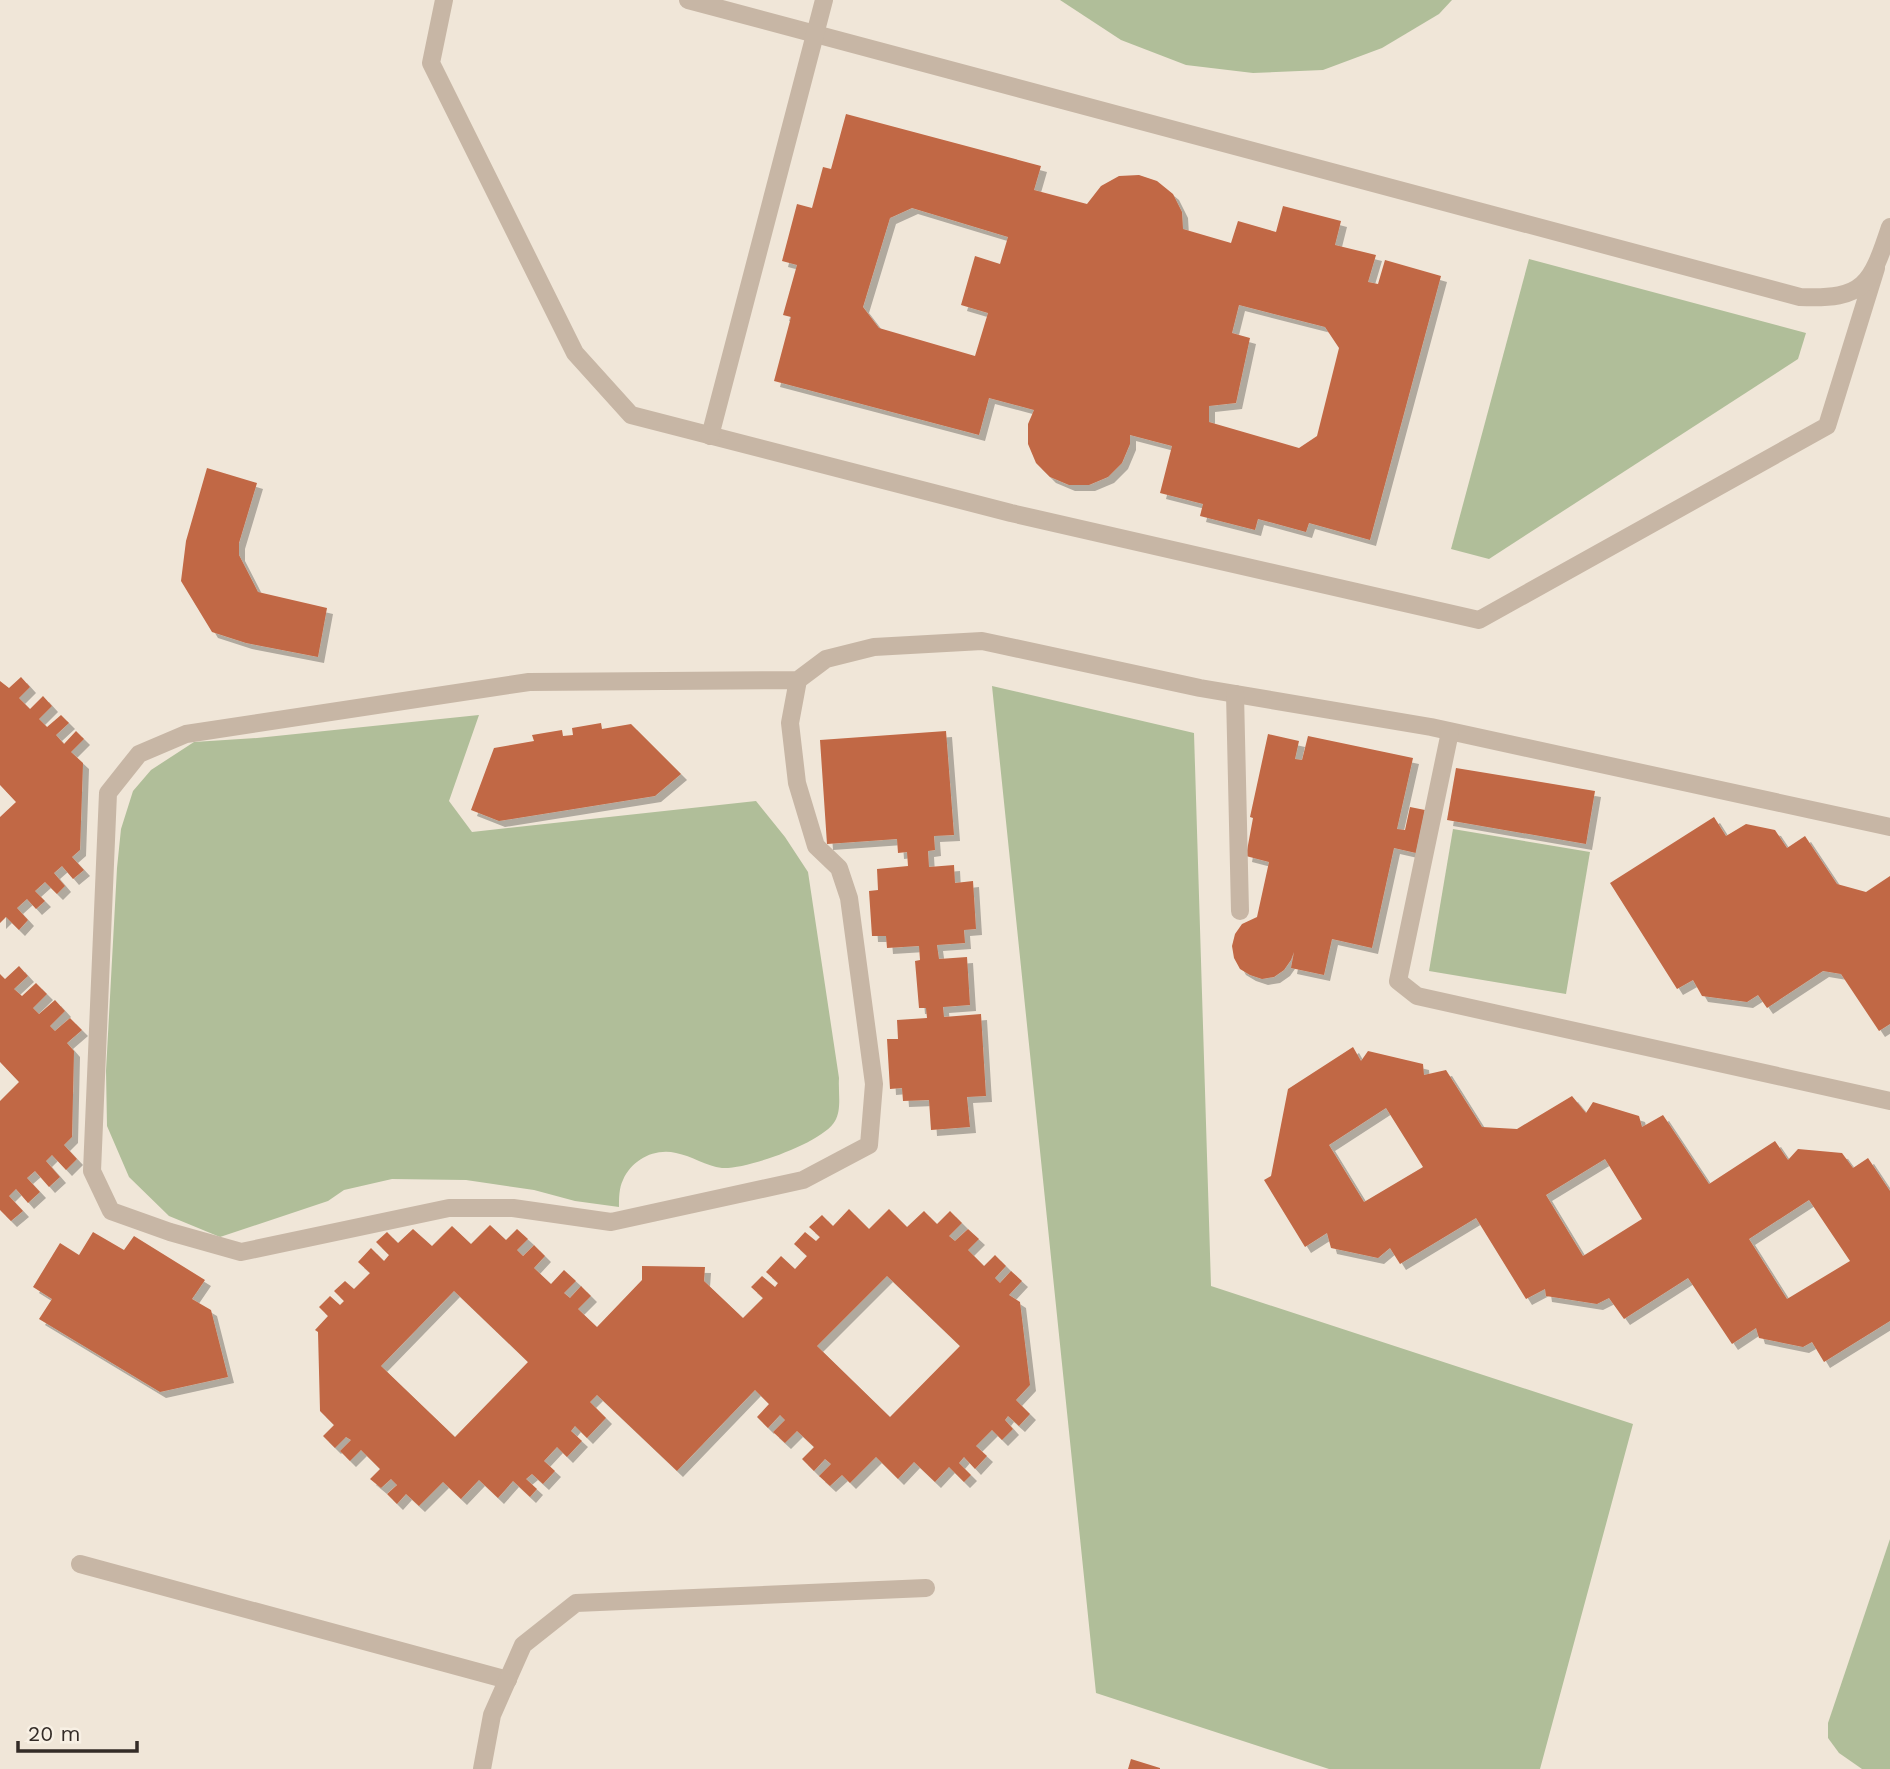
<svg xmlns="http://www.w3.org/2000/svg" width="1890" height="1769" viewBox="0 0 1890 1769" font-family="'Work Sans',sans-serif">
<style>
.green{fill:#b0be99}
.building{fill:#c16845;fill-rule:evenodd;filter:url(#shadow)}
.lines{fill:none;stroke-linecap:round;stroke-linejoin:round}
.minor{stroke:#c7b6a5;stroke-width:18}
</style>
<defs>
<filter id="shadow"><feDropShadow dx="6" dy="6" stdDeviation="0" flood-color="#0004"/></filter>
</defs>
<rect width="100%" height="100%" fill="#f0e6d8"/>
<g class="green">
<path d="M1060 0H1452L1439 14 1382 48 1323 70 1253 73 1186 65 1121 40Z"/>
<path d="M1529 259 1806 333 1798 359 1489 559 1451 549Z"/>
<path d="M992 686 1194 733 1211 1286 1633 1424 1540 1769H1329L1096 1693Z"/>
<path d="M479 715 449 801 472 832 756 801 785 837 808 872 839 1078C838 1092 842 1109 835 1121 824 1142 746 1170 722 1168 706 1166 692 1156 676 1153 654 1148 632 1160 623 1180 619 1188 619 1198 619 1207L575 1201 534 1190 466 1180 392 1179 344 1190 328 1201 220 1237 169 1216 129 1177 107 1126 106 1071 117 868 121 829 133 791 151 770 194 742 257 738Z"/>
<path d="M1453 829 1590 852 1566 994 1429 971Z"/>
<path d="M1890 1539V1769H1862L1839 1753 1828 1738V1723Z"/>
</g>
<g class="building">
<path d="M846 114 1041 166 1034 190 1087 204 1101 186 1119 176 1139 175 1157 181 1173 194 1182 212 1183 229 1231 243 1238 221 1276 232 1283 206 1341 221 1335 245 1376 255 1368 282 1378 284 1385 260 1441 276 1370 540 1309 523 1306 532 1258 519 1255 530 1200 516 1203 504 1160 493 1172 446 1130 435V444L1122 463 1108 477 1089 485H1069L1050 477 1036 463 1028 444V424L1034 410 989 398 979 435 774 381 791 317 783 315 797 265 782 261 797 204 812 208 823 167 831 169ZM912 208 1008 237 1000 264 975 256 961 305 988 313 975 356 879 328 863 307 890 218ZM1239 305 1325 327 1339 348 1317 436 1299 448 1209 422V406L1236 403 1250 338 1232 333Z"/>
<path d="M207 468 257 483 239 543V555L258 592 327 608 318 657 246 643 212 632 181 581 186 541Z"/>
<path d="M21 677 30 687 19 698 30 709 43 696 52 706 39 719 47 727 61 715 69 723 56 735 64 744 76 731 84 739 71 752 83 763 80 850 72 857 84 870 73 879 62 866 54 873 65 886 57 894 45 882 35 891 45 901 36 909 27 899 17 908 28 920 19 930 6 917 0 923V817L16 802 0 785V681L9 688Z"/>
<path d="M601 723 602 729 631 724 681 774 655 796 499 821 471 810 494 748 534 741 532 735 562 730 563 736 573 735 572 728Z"/>
<path d="M946 731 954 835 934 836 935 850 928 851 929 867 954 865 955 883 973 881 976 929 964 930 965 943 937 945 939 959 967 957 970 1005 943 1007 944 1017 981 1014 986 1096 967 1097 970 1127 931 1130 929 1100 903 1101 902 1088 890 1089 887 1039H898L897 1020 927 1018 926 1008H919L915 961 920 960 919 946 887 948 886 936H872L869 891 878 890 877 869 908 866 907 852 898 853 897 839 827 844 820 740Z"/>
<path d="M1268 734 1299 741 1295 759 1302 760 1308 736 1413 758 1397 829 1405 830 1410 807 1425 810 1416 853 1394 848 1372 948 1332 939 1324 975 1291 968 1294 952 1291 960 1284 970 1274 977 1262 979 1250 975 1240 969 1234 958 1232 946 1235 934 1242 924 1257 917 1269 862 1246 856 1253 818 1250 817Z"/>
<path d="M1456 768 1595 791 1586 844 1447 820Z"/>
<path d="M1714 817 1726 836 1746 824 1775 830 1787 848 1805 836 1837 884 1866 892 1890 876V1024L1879 1031 1841 974 1823 971 1767 1008 1758 995 1747 1002 1702 996 1693 980 1677 989 1610 883Z"/>
<path d="M19 966 28 976 14 989 22 996 36 983 47 994 33 1008 39 1014 55 1000 65 1011 50 1026 55 1031 70 1018 82 1030 67 1043 74 1051 72 1137 64 1145 77 1159 66 1170 52 1155 46 1161 60 1177 49 1187 35 1171 27 1178 40 1192 28 1203 16 1189 9 1196 23 1211 11 1221 0 1210V1101L19 1082 0 1062V974L5 979Z"/>
<path d="M1353 1047 1361 1061 1368 1051 1423 1064 1424 1075 1446 1070 1482 1127 1517 1129 1572 1096 1586 1113 1593 1102 1639 1116 1642 1127 1663 1115 1709 1184 1775 1141 1788 1160 1798 1149 1842 1153 1853 1168 1868 1158 1890 1191V1321L1824 1362 1812 1342 1803 1347 1759 1338 1756 1328 1732 1344 1688 1278 1624 1319 1609 1298 1597 1304 1546 1296 1545 1289 1526 1299 1476 1218 1400 1264 1390 1248 1378 1258 1331 1248 1327 1233 1305 1247 1264 1180 1271 1176 1288 1089ZM1386 1108 1423 1167 1364 1202 1329 1145ZM1605 1159 1642 1219 1583 1256 1546 1195ZM1809 1200 1850 1261 1787 1299 1749 1239Z"/>
<path d="M849 1209 869 1229 889 1209 907 1227 924 1211 937 1224 950 1211 962 1223 949 1236 955 1241 968 1229 979 1239 968 1250 984 1266 995 1255 1006 1266 995 1278 1000 1283 1011 1271 1022 1281 1009 1295 1020 1302 1030 1385 1016 1400 1030 1414 1019 1426 1008 1416 1005 1420 1013 1429 1002 1440 992 1430 976 1446 987 1456 975 1469 964 1457 959 1463 971 1475 964 1482 949 1467 935 1482 914 1462 898 1479 876 1457 850 1483 842 1475 830 1486 819 1476 831 1464 825 1459 814 1471 802 1459 814 1447 797 1431 785 1443 773 1432 785 1420 780 1415 768 1428 757 1417 769 1404 755 1390 677 1471 597 1395 590 1402 606 1418 587 1438 575 1426 571 1431 582 1441 567 1457 557 1447 544 1461 555 1471 543 1484 532 1474 526 1479 537 1489 530 1497 513 1481 498 1498 479 1480 461 1499 443 1482 419 1506 406 1494 397 1504 387 1494 397 1485 391 1479 381 1488 370 1479 380 1469 361 1450 350 1461 340 1451 351 1440 346 1437 335 1448 323 1436 334 1425 320 1411 318 1332 315 1330 328 1316 319 1307 330 1296 340 1305 344 1301 334 1291 345 1281 354 1289 370 1273 358 1262 371 1248 384 1261 389 1255 376 1242 387 1232 398 1243 413 1229 432 1246 452 1226 471 1244 490 1225 506 1240 517 1229 528 1239 517 1250 523 1256 534 1245 545 1256 534 1268 551 1284 564 1270 576 1281 564 1293 570 1298 581 1286 591 1296 578 1309 597 1327 642 1280V1266L705 1267 704 1281 743 1318 763 1298 751 1287 762 1276 775 1287 778 1283 766 1272 781 1256 795 1269 807 1256 794 1244 805 1232 816 1241 820 1237 809 1227 822 1215 833 1226ZM887 1276 960 1346 890 1417 817 1346ZM454 1291 528 1362 455 1437 381 1366Z"/>
<path d="M93 1232 124 1250 134 1236 205 1280 192 1299 211 1310 228 1377 160 1392 39 1319 52 1299 33 1287 60 1243 79 1255Z"/>
<path d="M1131 1759 1160 1768V1769H1128Z"/>
</g>
<g class="lines">
<g class="minor">
<path d="M444 0 431 63 575 353 631 415 1011 513 1479 620 1827 426 1876 268"/>
<path d="M688 0 1800 297C1865 300 1871 284 1890 227"/>
<path d="M710 436 824 0"/>
<path d="M798 680 529 682 186 734 139 754 108 793 92 1171 111 1211 170 1232 241 1252 449 1208H513L611 1222 803 1180 869 1145 874 1084 849 898 839 868 816 846 797 783 790 723 798 680 826 659 874 647 982 641 1200 688 1431 727 1890 827"/>
<path d="M1235 694 1240 911"/>
<path d="M1450 732 1398 981 1417 996 1890 1101"/>
<path d="M80 1564 508 1680"/>
<path d="M482 1769 492 1715 523 1645 576 1603 926 1588"/>
</g>
</g>
<path d="M18 1741v10h119v-10" fill="none" stroke="#332b26" stroke-width="3.5"/>
<text x="28" y="1741" font-size="21" fill="#332b26" stroke="#f8f0e4" stroke-width="5" paint-order="stroke">20 m</text>
</svg>
